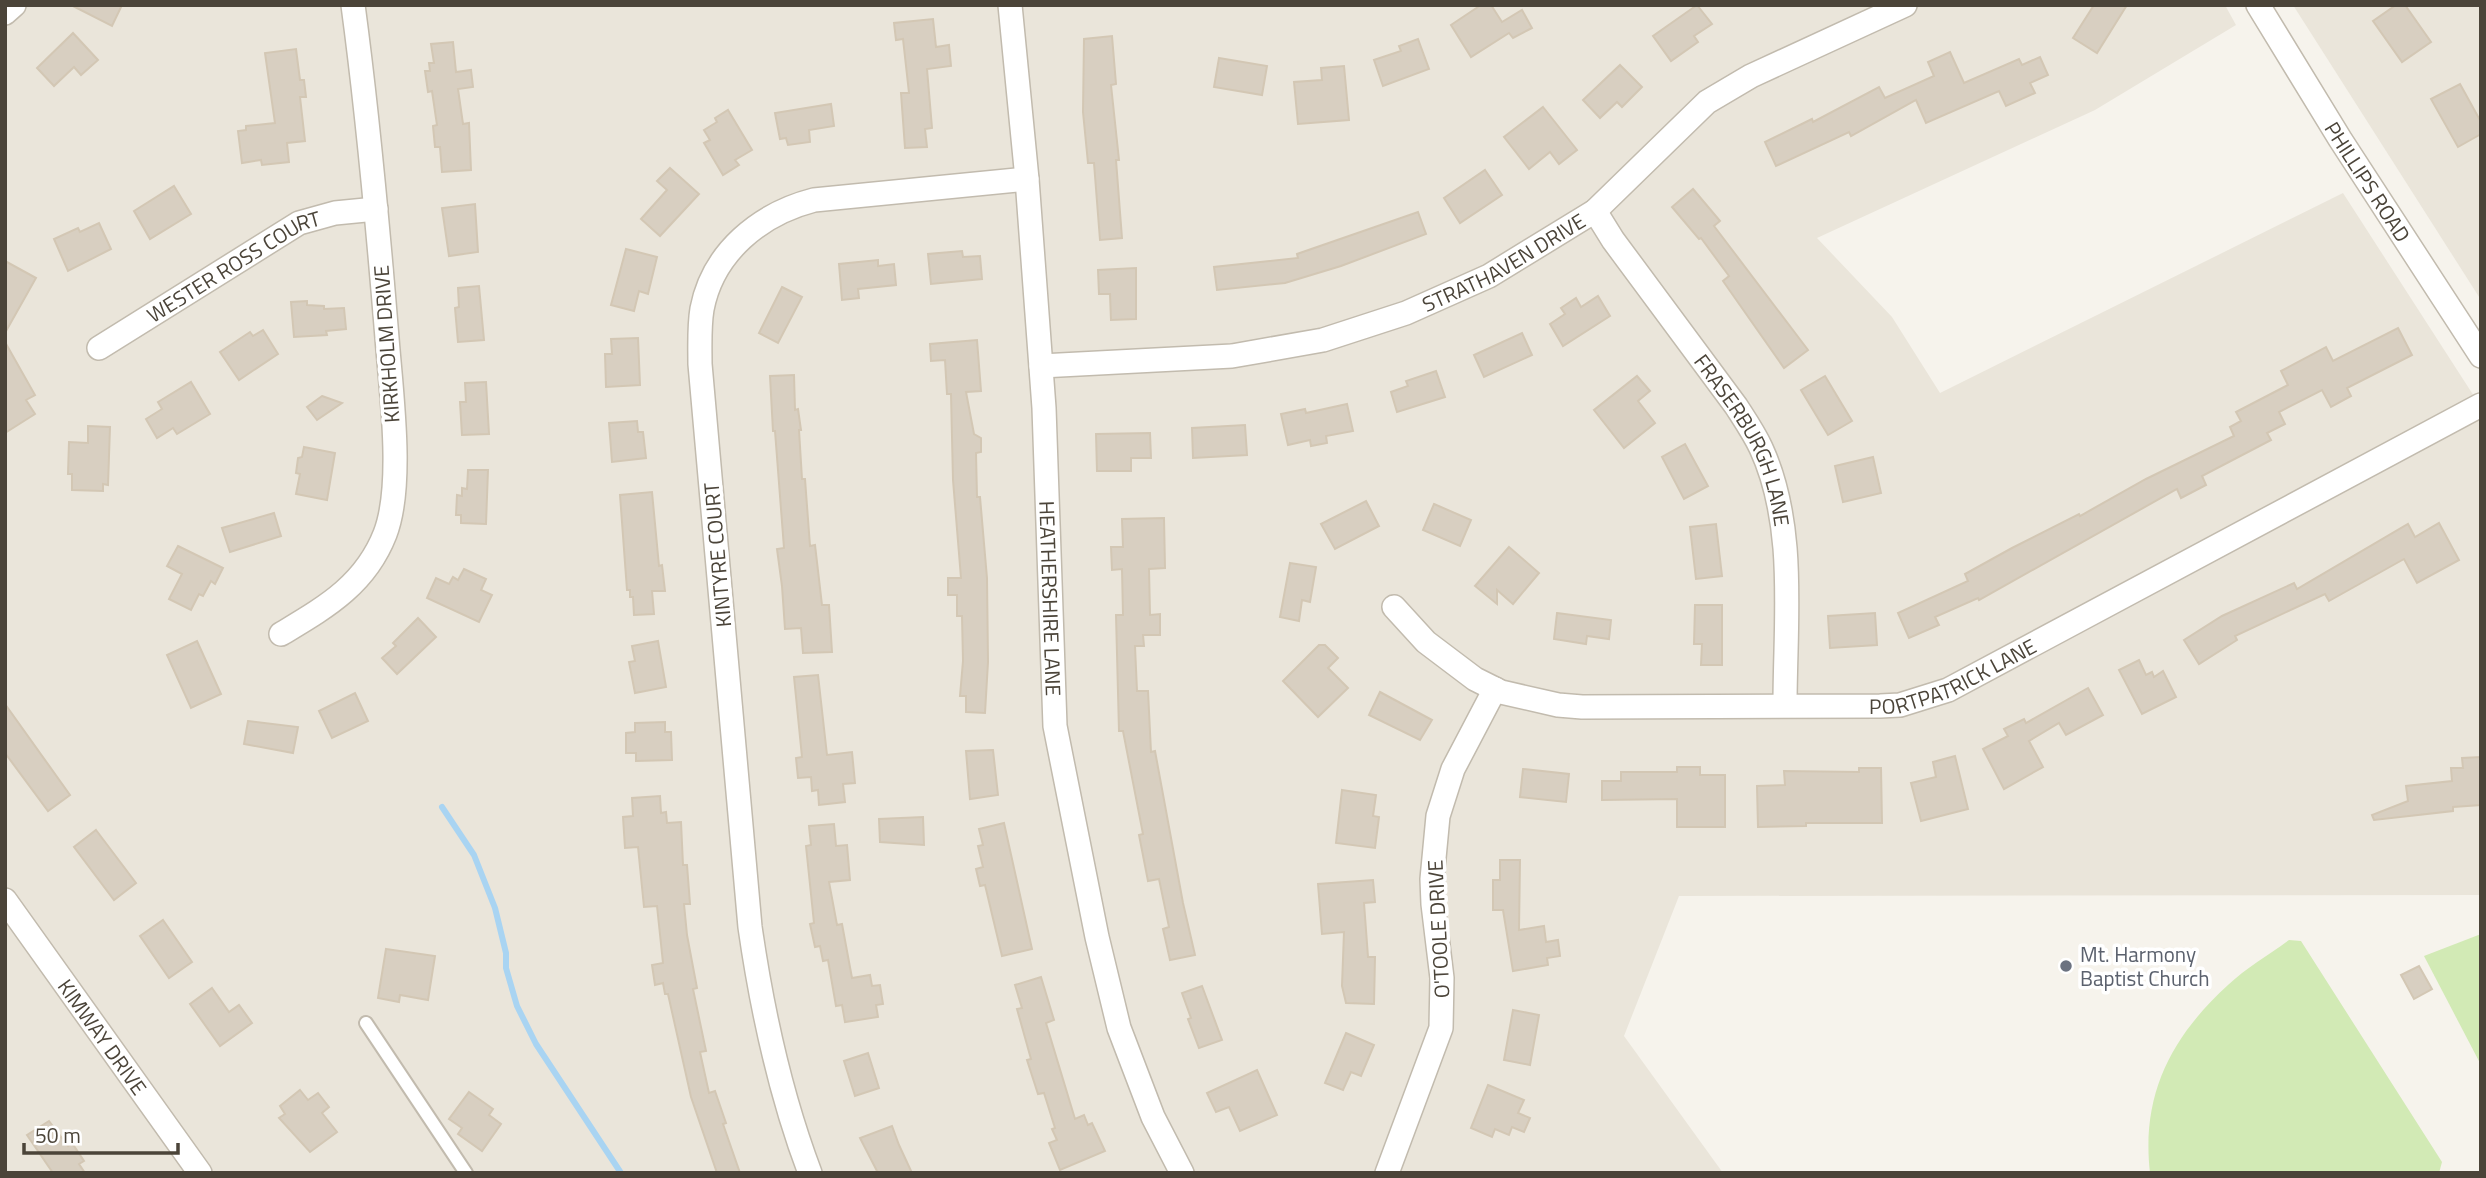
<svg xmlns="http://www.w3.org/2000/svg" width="2486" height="1178" viewBox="0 0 2486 1178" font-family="'Titillium Web',sans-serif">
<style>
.residential{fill:#eae5da}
.green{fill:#d2eab5}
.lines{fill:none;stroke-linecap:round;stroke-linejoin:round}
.stream{stroke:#a9d4f2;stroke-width:6}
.building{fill:#d8cfc1;stroke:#d3c7b4;stroke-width:2}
.service-casing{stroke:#c2bbae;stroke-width:16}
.minor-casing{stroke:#c2bbae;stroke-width:26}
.service{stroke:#fff;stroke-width:12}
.minor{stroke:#fff;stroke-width:23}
.worship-dot{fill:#6b7280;stroke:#fff;stroke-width:2.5}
.labels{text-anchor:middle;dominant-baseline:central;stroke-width:7;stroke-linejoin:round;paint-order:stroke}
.street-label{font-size:21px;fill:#4b4439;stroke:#fff}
.worship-label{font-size:21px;fill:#5b616d;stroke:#fff;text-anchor:start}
</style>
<rect width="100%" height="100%" fill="#f6f3ec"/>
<g class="residential">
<path d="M5 5H2225L2236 25 2095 110 1817 238 1892 317 1940 393 2343 193 2481 407V895L1679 896 1624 1036 1723 1173H5Z"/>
<path d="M2293 5H2481V300Z"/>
</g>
<g class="green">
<path d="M2481 934V1065L2424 956Z"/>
<path d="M2289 940 2301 941 2442 1162 2439 1173H2150C2141 1095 2171 1037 2228 985 2246 968 2269 955 2289 940Z"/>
</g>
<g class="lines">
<path class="stream" d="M442 807 474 855 495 908 506 953V968L517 1006 536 1044 621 1173"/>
</g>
<g class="building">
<path d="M71 5H122L112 26Z"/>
<path d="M1481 5H1491L1502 22 1522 10 1532 28 1513 38 1509 33 1471 57 1451 25Z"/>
<path d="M1697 5 1712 24 1694 36 1698 42 1671 61 1653 36Z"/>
<path d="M2094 5H2127L2097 53 2073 38Z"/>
<path d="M2396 5H2405L2431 42 2402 62 2373 21Z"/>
<path d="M933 19 936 47 949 45 951 66 927 69 932 128 925 129 927 147 905 148 901 93H909L903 39 896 40 894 23Z"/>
<path d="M73 33 98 60 81 75 74 67 54 86 37 68Z"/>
<path d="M1112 36 1116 84 1111 85 1119 160H1116L1122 238 1100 240 1094 163H1088L1083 112 1084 39Z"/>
<path d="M1418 39 1429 69 1383 86 1374 60 1401 51 1399 46Z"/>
<path d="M453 42 456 72 471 70 473 87 458 89 463 124 469 123 471 170 442 172 440 147H435L433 126 437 125 432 91 428 92 425 71H430L429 63H434L431 44Z"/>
<path d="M296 49 300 80H304L306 97H300L305 141 287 143 289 162 262 165 261 160 242 163 238 131 246 130V126L275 123 265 53Z"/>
<path d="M1950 52 1964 83 2019 59 2022 65 2040 57 2048 75 2030 83 2035 93 2006 106 1999 91 1926 123 1916 100 1851 136 1849 132 1776 166 1765 142 1812 119 1813 122 1879 87 1885 98 1934 76 1928 62Z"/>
<path d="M1219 58 1267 66 1262 95 1214 87Z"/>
<path d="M1620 65 1642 87 1622 107 1617 102 1600 118 1583 100Z"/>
<path d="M1344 66 1349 120 1298 124 1294 82 1322 80 1321 68Z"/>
<path d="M2460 84 2481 122V134L2458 147 2431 99Z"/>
<path d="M831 104 834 126 809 130 810 142 788 145 786 138 780 139 775 113Z"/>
<path d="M1543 107 1577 150 1559 164 1550 152 1529 169 1504 137Z"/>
<path d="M728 110 752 150 735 160 739 165 723 175 704 143 710 140 704 130 717 122 715 118Z"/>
<path d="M670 168 699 194 660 236 641 219 667 190 657 181Z"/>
<path d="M1485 170 1502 195 1460 223 1444 198Z"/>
<path d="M174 186 191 214 150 239 134 211Z"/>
<path d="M1693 189 1720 221 1714 226 1808 350 1784 368 1723 281 1729 276 1701 238 1699 239 1672 207Z"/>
<path d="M475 204 478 252 449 256 442 208Z"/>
<path d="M1418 212 1426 234 1341 266 1285 283 1217 290 1214 267 1298 258 1297 254Z"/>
<path d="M99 223 111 249 68 271 54 239 78 228 80 232Z"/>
<path d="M626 249 657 257 648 294 639 291 634 311 611 305Z"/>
<path d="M962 251 963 257 980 256 982 279 931 284 928 254Z"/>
<path d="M878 260V266L894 264 896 285 858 289 859 298 842 300 839 264Z"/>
<path d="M5 261 36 278 5 333Z"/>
<path d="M1136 268V319L1111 320 1110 294H1099L1098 270Z"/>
<path d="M479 286 484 340 458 342 455 308 459 307 458 288Z"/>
<path d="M782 287 802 297 778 343 759 333Z"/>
<path d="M1598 296 1610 316 1563 346 1550 324 1565 314 1561 308 1576 298 1581 307Z"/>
<path d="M307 301V305L324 306V309L344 308 346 329 326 331 327 335 294 337 291 302Z"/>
<path d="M2398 328 2412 355 2347 388 2351 396 2331 407 2322 390 2279 412 2285 424 2267 433 2271 440 2202 476 2206 485 2181 498 2177 489 1979 600 1978 598 1935 617 1939 625 1909 638 1898 613 1968 581 1965 574 2012 548 2079 514 2080 516 2146 479 2234 436 2230 427 2241 421 2236 412 2288 385 2281 371 2326 347 2333 361Z"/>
<path d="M263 330 278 354 239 380 220 352 250 332 253 336Z"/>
<path d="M1522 333 1532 355 1484 377 1474 355Z"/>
<path d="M638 338 640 385 606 387 605 354H612L611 339Z"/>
<path d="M977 340 981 391 966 392 974 434 981 438V452L976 453 977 497H980L987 578 988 662 985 713 966 712V696H960L963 661 962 616H957V595H948V578H961L953 480 951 394H947L945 360 931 361 930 344Z"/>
<path d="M5 342 35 395 26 400 35 414 5 433Z"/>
<path d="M1436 371 1445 397 1397 412 1391 392 1408 386 1406 381Z"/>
<path d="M794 375 795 410 798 409 801 430H799L802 479H805L810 546 815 545 822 605H829L832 652 803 653 801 628 785 629 782 586 777 549 784 548 775 431H773L770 376Z"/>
<path d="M1637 376 1650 391 1638 401 1655 423 1624 448 1594 410Z"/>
<path d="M1825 376 1852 421 1828 435 1801 390Z"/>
<path d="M191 382 210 414 177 434 173 428 157 438 146 419 162 409 158 402Z"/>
<path d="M486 382 489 434 462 435 460 402H466L465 383Z"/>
<path d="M322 396 342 403 317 420 307 407Z"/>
<path d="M1347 404 1353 431 1326 436 1327 443 1311 446 1310 440 1288 445 1281 414 1305 409 1306 413Z"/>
<path d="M637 421 638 432H643L646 458 612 462 609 423Z"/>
<path d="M1245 425 1247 455 1193 458 1192 428Z"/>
<path d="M88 426 110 427 108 485 103 484V491L72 490V474H68L69 442 88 443Z"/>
<path d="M1150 433 1151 458H1131V471H1097L1096 434Z"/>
<path d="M1685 444 1708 486 1684 499 1662 457Z"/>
<path d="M304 447 335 453 327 500 296 494 300 474 296 473 298 458 302 457Z"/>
<path d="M1873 457 1881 493 1843 502 1835 466Z"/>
<path d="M468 470H488L486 524 461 523V515H456L457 495 462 496V488L467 489Z"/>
<path d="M652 492 659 566 662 565 665 591H652L654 614 634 615 633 597H630V590H627L620 495Z"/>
<path d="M1366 501 1379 526 1335 549 1321 524Z"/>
<path d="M1434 504 1471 520 1460 546 1423 530Z"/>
<path d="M274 513 281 536 230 552 222 528Z"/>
<path d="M1164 518 1165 568 1149 569 1150 615 1160 614V635H1143L1144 646H1135L1137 691H1148L1151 752 1155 751 1183 903 1195 955 1170 960 1163 929 1169 927 1159 879 1148 881 1139 835 1143 834 1123 731H1119L1116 615H1123L1122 569 1112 570 1111 547H1123L1122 519Z"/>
<path d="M2439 523 2459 560 2417 583 2404 559 2329 601 2325 594 2235 636 2237 640 2199 664 2184 640 2222 616 2294 583 2297 589 2408 524 2415 537Z"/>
<path d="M1716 524 1722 576 1696 579 1690 527Z"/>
<path d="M178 546 223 568 215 584 211 581 203 596 199 594 191 610 169 599 182 574 167 566Z"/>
<path d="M1509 547 1539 573 1513 604 1497 590V604L1475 586Z"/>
<path d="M1290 563 1316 567 1310 602 1302 600 1299 621 1280 617Z"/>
<path d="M464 569 486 579 481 590 492 595 479 622 427 598 436 578 449 584 453 577 458 580Z"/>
<path d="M1695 605H1722V665H1701L1702 644H1694Z"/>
<path d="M1557 613 1611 620 1609 639 1587 636 1586 644 1554 639Z"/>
<path d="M1875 613 1877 645 1830 648 1828 616Z"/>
<path d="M418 618 436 637 397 674 382 658 396 646 393 643Z"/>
<path d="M197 641 221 694 191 708 167 655Z"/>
<path d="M658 641 666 687 635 693 629 662 635 661 632 646Z"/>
<path d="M1319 645H1325L1338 658 1328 668 1348 688 1318 717 1283 681Z"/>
<path d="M2139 660 2146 675 2152 672 2154 677 2163 671 2176 697 2142 714 2119 670Z"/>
<path d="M818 675 827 755 852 752 855 783 843 784 845 802 819 805 818 790 812 791 811 777 798 778 796 758 802 757 794 677Z"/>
<path d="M2088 688 2103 715 2066 735 2059 723 2029 741 2043 767 2004 789 1983 749 2008 736 2004 729 2024 719 2026 723Z"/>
<path d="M1380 692 1432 720 1420 740 1369 715Z"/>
<path d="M355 693 368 721 332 738 319 711Z"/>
<path d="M5 704 70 795 48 811 5 753Z"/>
<path d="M248 721 298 727 293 753 244 744Z"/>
<path d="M665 722V732H671L672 760 636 761V753H626V733L635 732V723Z"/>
<path d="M993 750 998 795 970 799 966 751Z"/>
<path d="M1955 756 1968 809 1921 821 1911 783 1936 777 1933 762Z"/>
<path d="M2481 757V805L2453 807V811L2374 820 2372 815 2408 801 2406 786 2452 781 2451 768H2463L2462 758Z"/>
<path d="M1677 767H1700V775H1725V827H1677V799L1602 800V781H1621V772H1677Z"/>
<path d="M1859 768H1881L1882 823H1806V826L1758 827 1757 786 1785 785 1784 771 1859 772Z"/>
<path d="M1523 769 1569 774 1566 802 1520 797Z"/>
<path d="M1342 790 1376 795 1373 816 1379 817 1375 848 1336 843Z"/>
<path d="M660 796 661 813 666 812 667 823 681 822 683 865H687L690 904H684L687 935 697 988 693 989 706 1051 700 1052 709 1093 715 1091 726 1123 723 1124 740 1173H717L691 1097 668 994H665L663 983 655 985 652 965 663 963 657 906 644 907 638 847 625 848 623 817 633 816 632 798Z"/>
<path d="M923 817 924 845 880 842 879 819Z"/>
<path d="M1004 823 1032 949 1002 956 985 885 980 886 976 869 983 867 978 846 983 845 979 829Z"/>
<path d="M834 824 836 846 847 845 850 880 829 882 837 925 842 924 852 978 870 975 872 986 880 985 883 1004 876 1005 878 1017 845 1022 842 1005 836 1006 828 960 823 961 820 946 815 947 810 924 814 923 806 846 811 845 809 826Z"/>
<path d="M96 830 136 883 114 900 74 847Z"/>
<path d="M1500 860H1520L1519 930 1544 926 1546 942 1558 940 1560 956 1547 958 1548 965 1513 971 1503 910H1493V880H1500Z"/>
<path d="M1373 880 1375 902 1364 903 1368 957H1375L1374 1004 1346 1003 1342 986 1344 932 1322 934 1318 884Z"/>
<path d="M163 920 192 962 169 978 140 936Z"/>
<path d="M386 949 435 956 428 1000 400 995 399 1002 378 998Z"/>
<path d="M2419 966 2432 989 2414 999 2401 975Z"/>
<path d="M1041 977 1054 1020 1046 1023 1075 1119 1084 1115 1088 1125 1092 1123 1105 1151 1060 1170 1049 1143 1057 1140 1052 1129 1055 1128 1044 1093 1038 1094 1027 1060 1031 1059 1017 1009 1022 1008 1015 985Z"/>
<path d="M1202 986 1222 1040 1199 1048 1188 1019 1191 1018 1182 993Z"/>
<path d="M212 988 229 1012 239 1005 252 1023 220 1046 190 1004Z"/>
<path d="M1513 1010 1539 1015 1530 1065 1504 1060Z"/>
<path d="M1346 1033 1374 1045 1361 1076 1351 1072 1343 1090 1325 1083Z"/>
<path d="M868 1053 879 1088 855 1096 844 1061Z"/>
<path d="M1257 1070 1277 1115 1240 1131 1229 1107 1216 1112 1207 1093Z"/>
<path d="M1488 1085 1524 1100 1518 1113 1530 1118 1524 1132 1512 1127 1509 1135 1495 1129 1492 1137 1471 1128Z"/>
<path d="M300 1090 308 1100 318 1093 329 1107 322 1113 337 1132 310 1152 279 1118 285 1114 280 1106Z"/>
<path d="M469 1092 493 1109 489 1115 501 1124 482 1151 458 1134 462 1128 449 1119Z"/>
<path d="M49 1121 68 1146 72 1143 84 1161 79 1164 85 1173H53L27 1135Z"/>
<path d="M892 1126 899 1145 912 1173H878L860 1138Z"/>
</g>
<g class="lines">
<defs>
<path id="service" d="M366 1023 466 1173"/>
<g id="minor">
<path id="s1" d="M1010 5 1027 179 1044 408 1055 726 1097 937 1119 1028 1153 1117 1182 1173"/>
<path id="s2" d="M2258 5 2340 139 2481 356"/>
<path d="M5 13 14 5"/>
<path id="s3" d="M1595 211 1613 240 1736 406C1745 420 1754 433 1761 448 1797 526 1785 621 1785 705"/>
<path id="s4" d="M99 348 299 223 335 213 376 209"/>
<path id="s5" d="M1041 366 1232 356 1323 340 1406 313 1489 276 1595 211 1707 102 1751 76 1905 5"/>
<path id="s6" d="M1394 607 1426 642 1475 679 1501 692 1558 705 1582 707 1880 706 1900 705 1948 690 2481 405"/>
<path d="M281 634C326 607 365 585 385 534 404 485 391 391 387 338 378 227 368 116 353 5"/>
<path id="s7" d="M5 900 200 1173"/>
<path d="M810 1173C780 1094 762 1010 750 927L700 364C700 346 699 327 702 309 713 252 760 214 814 200L1027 179"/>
<path d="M1387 1173 1441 1028 1442 978 1433 904 1432 879 1438 816 1453 769 1495 689"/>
</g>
</defs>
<use href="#service" class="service-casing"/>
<use href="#minor" class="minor-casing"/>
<use href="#service" class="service"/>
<use href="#minor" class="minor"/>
</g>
<circle class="worship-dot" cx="2066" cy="966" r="7"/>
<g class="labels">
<g class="street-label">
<text stroke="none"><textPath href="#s2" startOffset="208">PHILLIPS ROAD</textPath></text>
<text stroke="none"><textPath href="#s5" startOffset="481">STRATHAVEN DRIVE</textPath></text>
<text stroke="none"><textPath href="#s4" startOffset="158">WESTER ROSS COURT</textPath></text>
<text transform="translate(386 344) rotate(-94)">KIRKHOLM DRIVE</text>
<text stroke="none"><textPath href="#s3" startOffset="275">FRASERBURGH LANE</textPath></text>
<text transform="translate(717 555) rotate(-95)">KINTYRE COURT</text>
<text stroke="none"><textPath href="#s1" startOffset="595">HEATHERSHIRE LANE</textPath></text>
<text stroke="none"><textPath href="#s6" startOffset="597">PORTPATRICK LANE</textPath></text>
<text transform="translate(1438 929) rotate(-93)">O'TOOLE DRIVE</text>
<text stroke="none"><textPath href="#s7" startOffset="168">KIMWAY DRIVE</textPath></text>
</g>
<g class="worship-label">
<text x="2080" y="954">Mt. Harmony<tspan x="2080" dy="24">Baptist Church</tspan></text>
</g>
</g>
<rect width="2486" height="1178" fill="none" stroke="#4b4439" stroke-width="14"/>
<path d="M24 1143v10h154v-10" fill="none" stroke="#4b4439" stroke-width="3.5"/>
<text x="35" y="1143" font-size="21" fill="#4b4439" stroke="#ffffff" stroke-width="5" paint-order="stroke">50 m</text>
</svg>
